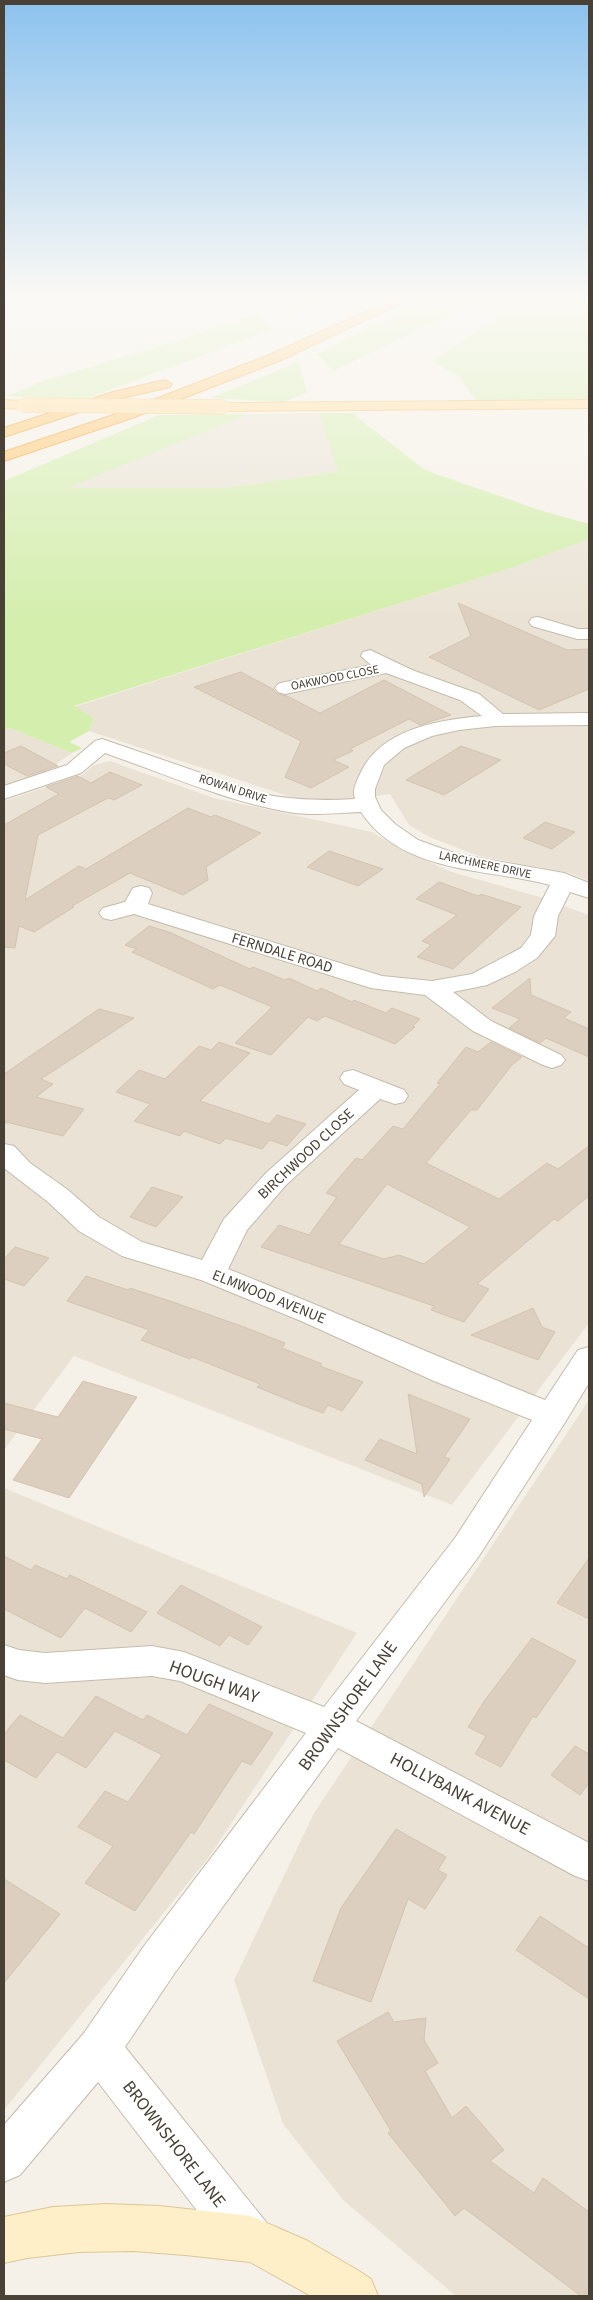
<svg xmlns="http://www.w3.org/2000/svg" width="593" height="2300" viewBox="0 0 593 2300" font-family="'Source Sans 3',sans-serif">
<style>
.residential{fill:#eae3d5}
.green{fill:#d3eead}
.building{fill:#dccfbf;stroke:#d4c4ae;fill-rule:evenodd}
.lines{fill:none;stroke-linecap:round;stroke-linejoin:round}
.minor-casing{stroke:#c5bbac;stroke-width:2}
.secondary-casing{stroke:#ddc695;stroke-width:2}
.primary-casing{stroke:#f0bd5b;stroke-width:2}
.motorway-casing{stroke:#ee9d2a;stroke-width:2}
.minor{fill:#fff;fill-rule:evenodd}
.secondary{fill:#ffefc9;fill-rule:evenodd}
.primary{fill:#ffdd98;fill-rule:evenodd}
.motorway{fill:#ffc66a;fill-rule:evenodd}
.primary-bridge-casing{stroke:#f0bd5b;stroke-width:15;stroke-linecap:butt}
.primary-bridge{stroke:#ffdd98;stroke-width:14}
.labels{text-anchor:middle;dominant-baseline:central;stroke-width:4;stroke-linejoin:round;paint-order:stroke}
.far-street-label{font-size:12px;fill:#4a4136;stroke:#fff}
.street-label{font-size:15px;fill:#4a4136;stroke:#fff}
.near-street-label{font-size:18px;fill:#4a4136;stroke:#fff}
</style>
<rect width="100%" height="100%" fill="#f6f1e8"/>
<g class="residential">
<path d="M319 413 339 472 226 488H65L249 414Z"/>
<path d="M589 539V881L570 873 479 856 429 837 409 825 390 794 353 800 294 798 89 731 94 718 74 707 514 567Z"/>
<path d="M10 728 72 753 42 774 4 786V730Z"/>
<path d="M110 761 214 798 372 832 402 850 452 872 540 897 589 915V1323L452 1505 74 1356 4 1450V801L82 775 94 765Z"/>
<path d="M589 1400V2296H456L343 2200 283 2124 234 1980 314 1813Z"/>
<path d="M4 1488 357 1633 209 1857 4 2110Z"/>
</g>
<g class="green">
<path d="M316 297H332L290 315 287 309Z"/>
<path d="M434 297H589V401L477 402 460 377 432 361 502 314 466 307 333 371 317 354Z"/>
<path d="M258 313 271 330 85 399 7 396 43 381 167 344Z"/>
<path d="M298 362 307 392 284 402 211 398Z"/>
<path d="M319 413H356L357 417 425 470 539 510 589 524V539L514 567 74 706 94 718 89 731 69 742 82 748 72 753 10 728 4 730V481L159 415 249 414 67 488H226L338 472Z"/>
</g>
<g class="building">
<path d="M458 603 567 650 589 649V689L539 710 429 657 471 636Z"/>
<path d="M241 672 273 689 277 694 287 696 320 713 384 680 451 715 420 725 409 719 350 749 353 751 333 760 349 767 311 788 285 777 301 741 194 687Z"/>
<path d="M21 746 58 766 27 776 4 764V753Z"/>
<path d="M461 746 501 760 444 795 406 780Z"/>
<path d="M110 772 142 785 114 800 108 798 38 835 25 900 79 866 86 869 188 808 211 817 215 815 261 833 206 867 208 880 183 895 130 873 72 906 74 907 34 932 19 926 15 948 4 947V825L59 794 46 787 78 776 91 783Z"/>
<path d="M545 822 575 832 552 849 523 838Z"/>
<path d="M329 851 383 869 358 886 307 867Z"/>
<path d="M439 882 478 896 481 894 521 907 453 969 417 957 431 945 422 941 457 915 416 899Z"/>
<path d="M149 926 169 932 250 969 253 967 285 980 289 978 317 991 321 988 352 1002 354 1000 386 1013 392 1008 420 1019 413 1026 415 1027 395 1044 325 1016 317 1021 308 1017 271 1055 235 1043 272 1007 220 985 213 989 132 952 137 949 125 945Z"/>
<path d="M530 978 531 995 571 1012 564 1018 589 1029V1057L546 1038 540 1043 509 1028 520 1019 492 1008Z"/>
<path d="M99 1009 134 1018 41 1079 53 1084 36 1097 84 1109 63 1136 6 1122 4 1125V1074Z"/>
<path d="M219 1042 250 1053 200 1101 269 1124 277 1115 306 1124 287 1146 270 1140 262 1149 226 1138 220 1144 184 1131 180 1136 134 1121 150 1104 116 1092 139 1070 165 1079 199 1046 211 1050Z"/>
<path d="M491 1042 522 1057 512 1065 477 1110H471L426 1163 499 1199 547 1163 558 1169 589 1146V1196L558 1221 554 1219 477 1284 489 1289 464 1322 431 1310 434 1306 261 1247 279 1225 309 1235 337 1197 326 1193 356 1158 362 1160 393 1126 403 1129 440 1084 437 1083 466 1047 478 1052ZM387 1184 470 1227 424 1264 399 1255 384 1259 339 1244Z"/>
<path d="M152 1187 183 1197 156 1227 130 1217Z"/>
<path d="M15 1247 49 1258 24 1286 4 1279V1259Z"/>
<path d="M86 1276 128 1290 130 1288 173 1302 244 1327 285 1343 282 1348 322 1364 320 1366 363 1382 342 1411 328 1405 323 1413 301 1405 257 1387 260 1384 192 1357 190 1359 141 1340 149 1330 67 1301Z"/>
<path d="M533 1308 542 1327 555 1332 538 1360 471 1335Z"/>
<path d="M83 1381 137 1397 69 1498 13 1480 42 1439 4 1429V1403L58 1417Z"/>
<path d="M408 1394 470 1419 444 1457 450 1459 424 1497 422 1484 365 1460 380 1439 417 1454Z"/>
<path d="M4 1556 31 1570 35 1565 67 1579 70 1575 147 1612 131 1632 85 1608 61 1638 4 1609Z"/>
<path d="M589 1558V1619L557 1603Z"/>
<path d="M181 1585 262 1627 248 1645 229 1635 220 1646 157 1613Z"/>
<path d="M532 1638 576 1661 536 1718 533 1716 501 1767 475 1754 486 1736 468 1727 485 1700Z"/>
<path d="M96 1696 143 1720 147 1715 187 1735 209 1704 273 1733 251 1765 242 1761 194 1834 191 1832 135 1911 85 1883 113 1846 78 1827 105 1791 128 1802 162 1755 115 1731 86 1768 57 1752 36 1778 4 1760V1734L20 1715 63 1738Z"/>
<path d="M575 1746 589 1754V1783L580 1795 551 1775Z"/>
<path d="M396 1829 446 1857 438 1870 447 1875 425 1909 408 1899 371 2002 313 1981 341 1908Z"/>
<path d="M4 1879 60 1914 4 1983Z"/>
<path d="M540 1916 589 1948V1999L516 1950Z"/>
<path d="M388 2012 394 2022 426 2018 424 2040 438 2063 425 2071 452 2118 466 2106 504 2150 490 2161 534 2193 543 2178 589 2212V2296H581L464 2208 455 2216 388 2133 391 2131 337 2041Z"/>
</g>
<g class="lines">
<defs>
<g id="minor">
<path d="M538 617 578 629H589V639H577L532 626 529 622 532 618Z"/>
<path d="M370 650 412 670 479 694 503 714 589 713V725L495 726 459 730 432 736 404 748 384 765 375 789V797L381 810 395 824 418 840 457 854 564 873 589 883V898L570 892 558 916 555 936 537 958 515 972 487 985 453 992 491 1021 561 1055 565 1060 561 1065 552 1068 543 1065 473 1031 425 995 371 988 134 914 111 920 103 918 99 913 103 908 125 902 133 888 141 886 149 888 152 893 148 904 382 976 432 981 472 974 521 948 531 935 534 916 550 885C486 868 402 874 361 812 337 813 312 816 288 812 226 801 165 774 105 753L81 773 4 799V786L67 765 95 741 102 739 262 794C294 800 323 801 355 799 352 790 356 783 360 774 380 729 438 720 482 716L460 700 386 673 285 694 278 692 275 688 278 684 285 682 371 665 361 656 363 652Z"/>
<path d="M353 1070 404 1090 408 1096 404 1102 395 1104 380 1099 286 1185 247 1230 228 1269C334 1311 439 1358 545 1400L578 1350 589 1347V1383L564 1424 479 1556 356 1721 589 1843V1881L575 1876 338 1748 174 1974 125 2047 266 2222 272 2239 266 2256 249 2262 232 2256 98 2082 20 2175 4 2182V2125L84 2033 144 1946 306 1733 180 1681 152 1676 45 1683 18 1680 4 1675V1645L19 1650 45 1653 152 1646 184 1652 324 1707 455 1538 532 1420 434 1381 301 1321 201 1280 122 1256 79 1231 48 1202 4 1168V1144L14 1146 30 1163 68 1190 99 1217 142 1242 202 1260 224 1219 266 1173 359 1090 344 1084 340 1078 344 1072Z"/>
</g>
<path id="secondary" d="M106 2204 159 2206 251 2216 308 2241 359 2271 371 2279 378 2296H311L250 2262 185 2255 133 2251 79 2252 27 2258 4 2263V2217L53 2207Z"/>
<g id="primary">
<path d="M4 400 23 401 30 405 23 409 4 408Z"/>
<path d="M589 400V408L224 411 217 407 224 403Z"/>
</g>
<g id="motorway">
<path d="M399 297H414L279 361 132 418 4 461V452L122 412 269 355Z"/>
<path d="M165 380 172 384 170 387 122 398 4 437V428L113 392Z"/>
</g>
</defs>
<use href="#minor" class="minor-casing"/>
<use href="#secondary" class="secondary-casing"/>
<use href="#primary" class="primary-casing"/>
<use href="#motorway" class="motorway-casing"/>
<use href="#minor" class="minor"/>
<use href="#secondary" class="secondary"/>
<use href="#primary" class="primary"/>
<use href="#motorway" class="motorway"/>
<defs>
<path id="primary-bridge" d="M23 405 224 407"/>
</defs>
<use href="#primary-bridge" class="primary-bridge-casing"/>
<use href="#primary-bridge" class="primary-bridge"/>
</g>
<linearGradient id="sky" x2="0" y2="1"><stop stop-color="#8bc2ee"/><stop offset="0.48" stop-color="#fbf9f5"/><stop offset="1" stop-color="#fbf9f5" stop-opacity="0"/></linearGradient>
<rect width="593" height="619" fill="url(#sky)"/>
<g class="labels">
<g class="far-street-label">
<text transform="translate(335 678) rotate(-11)">OAKWOOD CLOSE</text>
<text transform="translate(233 789) rotate(18)">ROWAN DRIVE</text>
<text transform="translate(485 865) rotate(12)">LARCHMERE DRIVE</text>
</g>
<g class="street-label">
<text transform="translate(282 953) rotate(17)">FERNDALE ROAD</text>
<text transform="translate(306 1154) rotate(-43)">BIRCHWOOD CLOSE</text>
<text transform="translate(269 1297) rotate(22)">ELMWOOD AVENUE</text>
</g>
<g class="near-street-label">
<text transform="translate(214 1682) rotate(20)">HOUGH WAY</text>
<text transform="translate(348 1706) rotate(-54)">BROWNSHORE LANE</text>
<text transform="translate(460 1794) rotate(28)">HOLLYBANK AVENUE</text>
<text transform="translate(174 2144) rotate(52)">BROWNSHORE LANE</text>
</g>
</g>
<rect width="593" height="2300" fill="none" stroke="#4a4136" stroke-width="10"/>
</svg>
